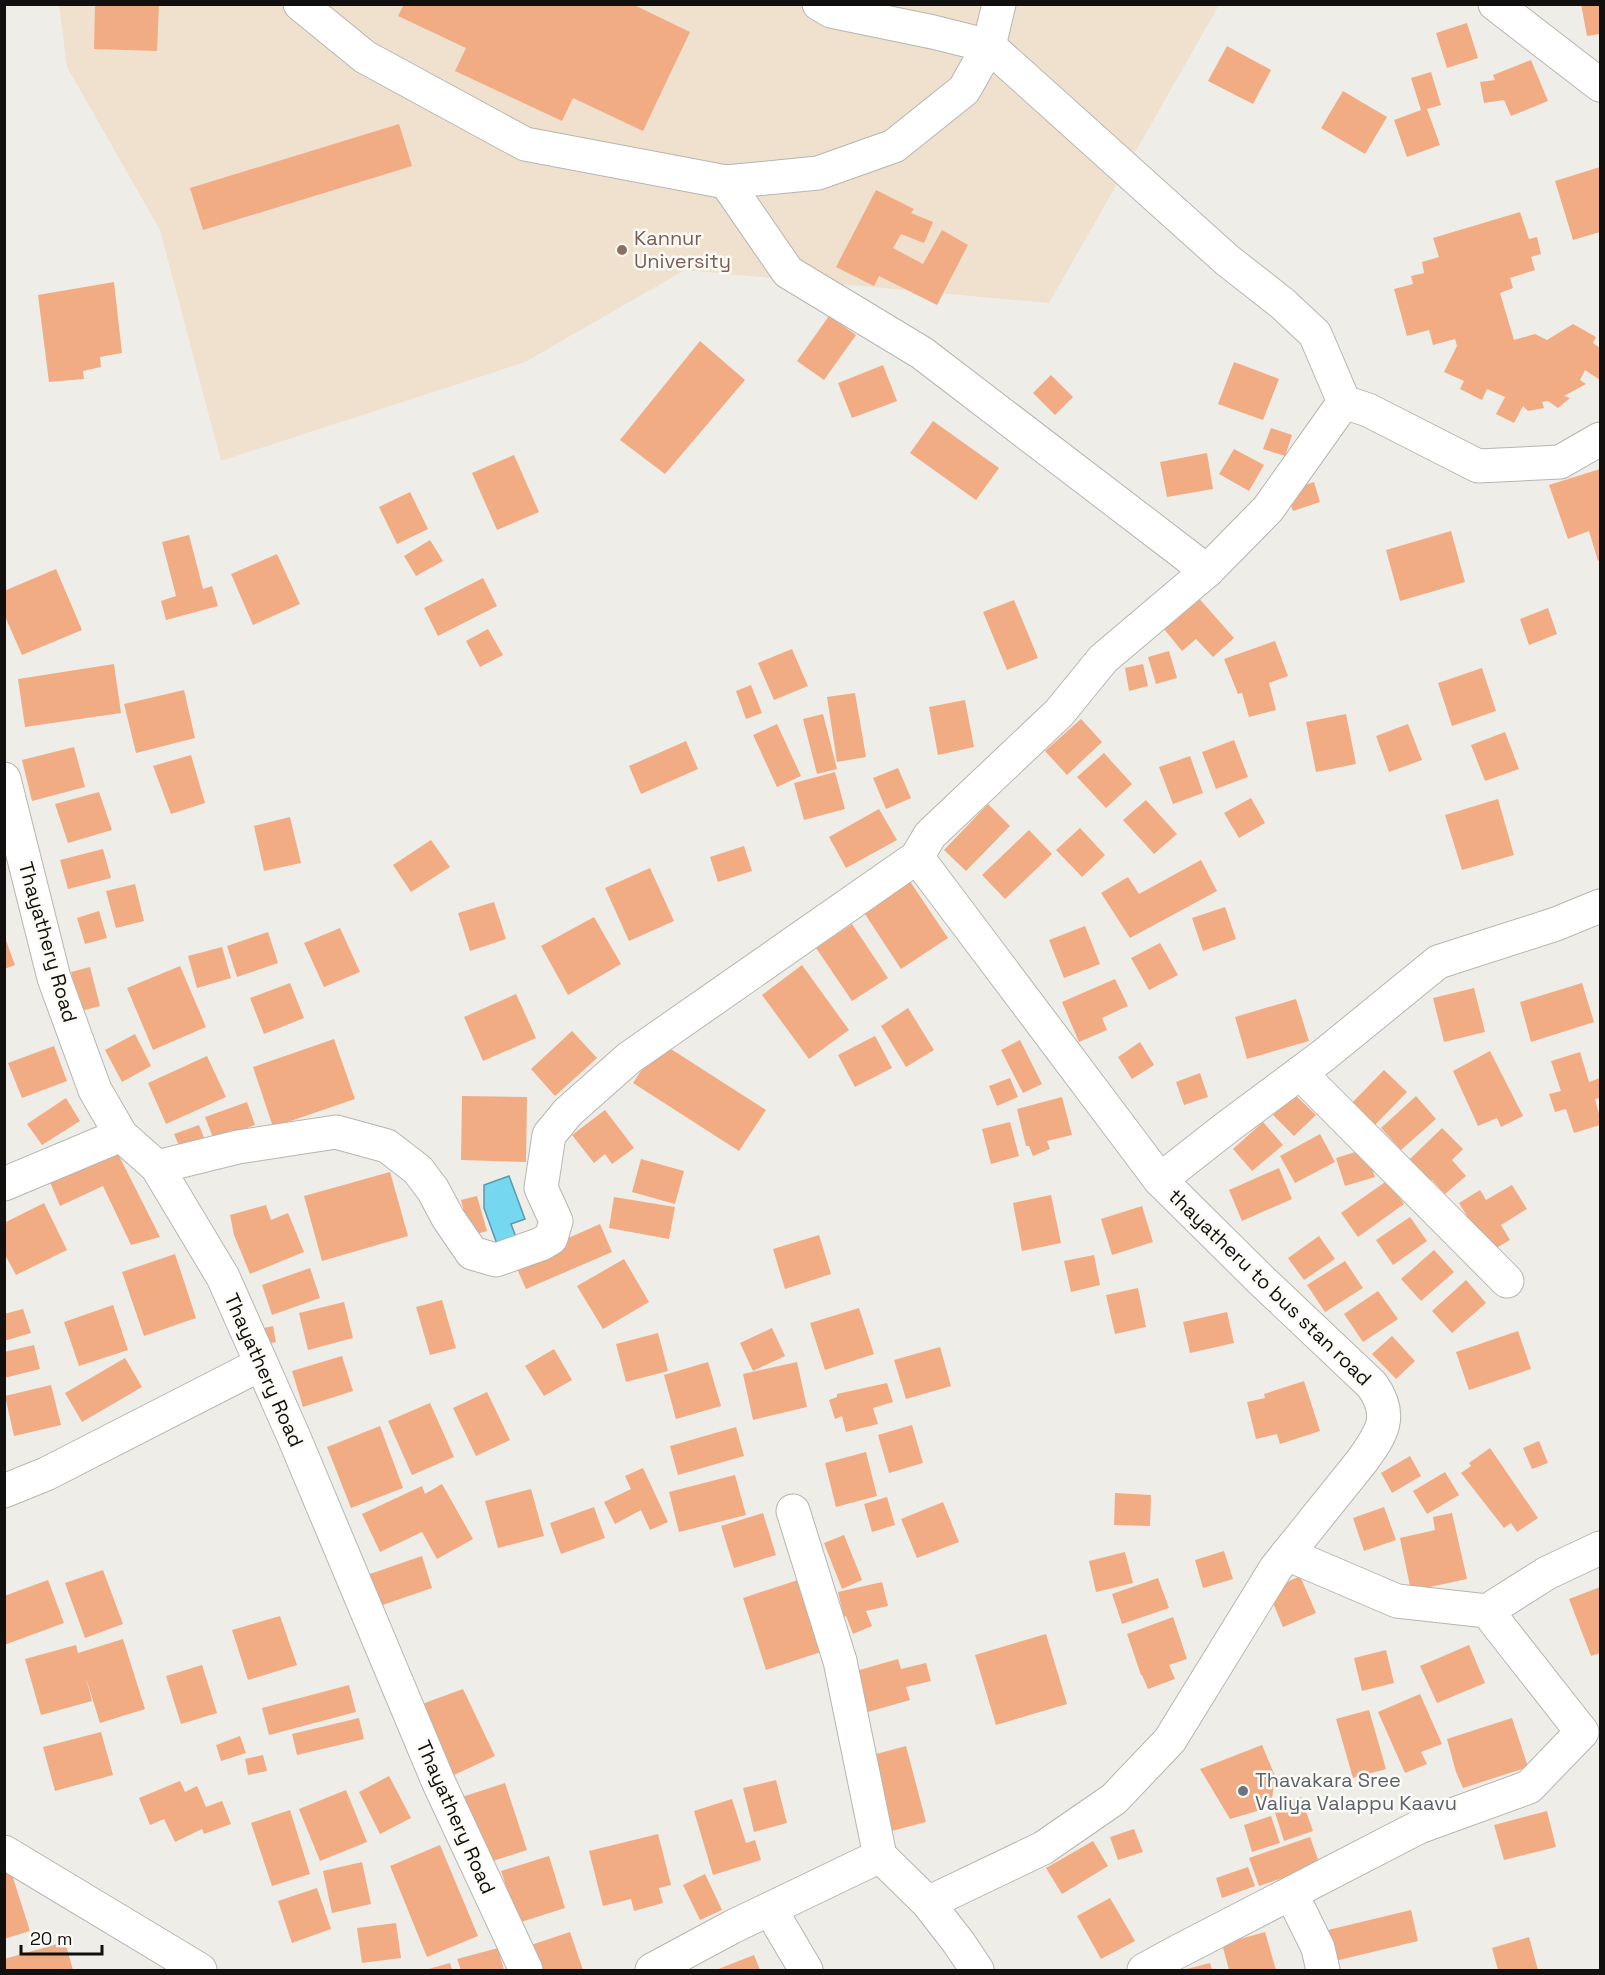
<svg xmlns="http://www.w3.org/2000/svg" width="1605" height="1975" viewBox="0 0 1605 1975" font-family="'Space Grotesk',sans-serif">
<style>
.education{fill:#efe1ce}
.water{fill:#76d7f0;stroke:#589bac;stroke-width:1.5}
.building{fill:#f2ac84}
.lines{fill:none;stroke-linecap:round;stroke-linejoin:round}
.minor-casing{stroke:#b7b5b0;stroke-width:35}
.minor{stroke:#fff;stroke-width:33}
.education-dot{fill:#8d6e63;stroke:#fcfaf5;stroke-width:2}
.worship-dot{fill:#6b7280;stroke:#fcfaf5;stroke-width:2}
.labels{text-anchor:middle;dominant-baseline:central;stroke-width:5;stroke-linejoin:round;paint-order:stroke}
.education-label{font-size:20px;fill:#785e54;stroke:#fcfaf5;text-anchor:start}
.street-label{font-size:20px;fill:#11100e;stroke:#fcfaf5}
.worship-label{font-size:20px;fill:#5b616d;stroke:#fcfaf5;text-anchor:start}
</style>
<rect width="100%" height="100%" fill="#efede8"/>
<path class="education" d="M59 5H1219L1049 303 685 270 525 362 221 461 160 230 67 67Z"/>
<path class="water" d="M509 1176 525 1219 511 1224 516 1237 497 1244 484 1208V1185Z"/>
<g class="building">
<path d="M95 4H159L157 51 94 49Z"/>
<path d="M404 4H632L690 32 643 131 573 98 562 121 455 71 466 48 398 16Z"/>
<path d="M1581 4H1600V34L1587 36Z"/>
<path d="M1467 23 1478 58 1447 68 1436 33Z"/>
<path d="M1227 46 1271 70 1253 104 1208 81Z"/>
<path d="M1531 60 1548 101 1511 116 1504 100 1484 103 1480 82 1495 80 1493 75Z"/>
<path d="M1431 72 1441 105 1427 109 1440 145 1407 157 1394 120 1421 110 1411 78Z"/>
<path d="M1343 91 1387 117 1365 154 1321 128Z"/>
<path d="M399 124 412 166 203 230 190 188Z"/>
<path d="M1600 167V232L1573 240 1555 181Z"/>
<path d="M876 190 914 209 911 213 933 222 924 243 901 234 893 248 923 264 942 230 968 245 937 305 879 276 874 286 836 267Z"/>
<path d="M1520 212 1529 239 1537 237 1541 254 1531 257 1535 270 1510 278 1513 288 1500 293 1514 340 1535 334 1547 340 1573 324 1596 337 1593 343 1600 348V380L1585 370 1580 380 1586 384 1564 396 1570 398 1558 408 1548 401 1542 402 1544 408 1528 411 1523 406 1514 423 1496 414 1505 397 1487 389 1482 400 1460 389 1464 381 1444 372 1457 346 1455 339 1433 345 1429 330 1407 336 1394 289 1413 284 1411 276 1424 273 1422 262 1439 257 1433 238Z"/>
<path d="M114 282 122 353 100 357 101 367 83 371 84 379 49 382 38 295Z"/>
<path d="M829 316 856 335 824 380 797 361Z"/>
<path d="M700 341 745 380 665 474 620 440Z"/>
<path d="M1234 362 1279 379 1263 420 1218 404Z"/>
<path d="M883 365 897 401 852 418 838 383Z"/>
<path d="M1051 375 1073 397 1055 415 1033 393Z"/>
<path d="M933 421 999 468 976 500 910 453Z"/>
<path d="M1271 428 1292 435 1285 456 1263 449Z"/>
<path d="M1234 449 1264 465 1249 491 1219 474Z"/>
<path d="M1207 453 1213 489 1167 497 1160 462Z"/>
<path d="M514 455 539 512 497 530 472 473Z"/>
<path d="M1600 469V560L1598 561 1589 531 1568 539 1549 485Z"/>
<path d="M1314 482 1320 502 1293 511 1286 491Z"/>
<path d="M410 492 428 529 397 544 379 507Z"/>
<path d="M1451 531 1465 582 1400 601 1386 550Z"/>
<path d="M189 535 203 589 212 586 218 606 166 620 161 601 176 596 162 542Z"/>
<path d="M430 540 443 561 416 576 404 556Z"/>
<path d="M277 554 300 604 253 625 231 574Z"/>
<path d="M56 569 82 630 22 655 4 614V591Z"/>
<path d="M483 578 497 606 438 636 424 608Z"/>
<path d="M1196 595 1234 638 1213 657 1196 639 1182 651 1164 629 1178 618 1174 614Z"/>
<path d="M1014 600 1038 658 1007 670 983 612Z"/>
<path d="M1548 608 1557 634 1529 645 1520 619Z"/>
<path d="M488 629 503 655 480 667 466 641Z"/>
<path d="M1275 641 1288 676 1269 683 1276 710 1249 717 1242 693 1238 694 1224 659Z"/>
<path d="M792 649 808 686 774 700 758 663Z"/>
<path d="M1169 651 1177 678 1156 684 1148 657Z"/>
<path d="M114 664 121 713 25 727 18 679Z"/>
<path d="M1143 664 1148 686 1129 691 1125 668Z"/>
<path d="M1482 668 1496 711 1452 726 1438 683Z"/>
<path d="M751 685 762 713 746 719 736 691Z"/>
<path d="M184 690 195 738 136 753 124 704Z"/>
<path d="M855 693 866 757 837 762 827 697Z"/>
<path d="M965 700 974 747 938 755 929 707Z"/>
<path d="M823 714 837 769 817 774 803 719Z"/>
<path d="M1346 714 1356 764 1316 772 1306 722Z"/>
<path d="M1081 719 1102 742 1067 775 1045 751Z"/>
<path d="M777 724 801 776 777 787 753 735Z"/>
<path d="M1408 724 1422 760 1389 772 1376 736Z"/>
<path d="M1505 732 1519 769 1485 781 1471 745Z"/>
<path d="M1234 740 1248 777 1216 789 1202 752Z"/>
<path d="M686 741 698 769 641 794 629 766Z"/>
<path d="M74 747 85 787 32 801 22 760Z"/>
<path d="M1104 753 1132 784 1106 808 1077 777Z"/>
<path d="M191 755 205 803 171 814 153 766Z"/>
<path d="M1190 756 1203 793 1173 804 1159 767Z"/>
<path d="M898 768 911 798 886 809 873 778Z"/>
<path d="M835 772 845 809 804 820 794 783Z"/>
<path d="M99 792 112 830 68 843 55 804Z"/>
<path d="M1251 798 1265 823 1239 838 1224 813Z"/>
<path d="M1498 799 1514 855 1462 870 1445 815Z"/>
<path d="M1146 800 1177 834 1154 854 1123 820Z"/>
<path d="M988 804 1010 826 966 871 944 850Z"/>
<path d="M879 809 897 840 846 868 829 837Z"/>
<path d="M290 817 301 863 264 871 254 826Z"/>
<path d="M1080 828 1105 855 1082 877 1056 850Z"/>
<path d="M1029 830 1052 854 1005 899 982 875Z"/>
<path d="M431 840 450 867 411 892 393 865Z"/>
<path d="M744 846 752 871 718 882 710 857Z"/>
<path d="M103 849 111 878 68 889 60 860Z"/>
<path d="M1201 860 1217 891 1130 938 1101 893 1128 877 1139 894Z"/>
<path d="M650 868 674 921 629 941 605 888Z"/>
<path d="M907 877 948 938 901 969 861 908Z"/>
<path d="M135 884 144 921 116 928 106 891Z"/>
<path d="M494 902 506 939 470 951 458 913Z"/>
<path d="M1225 907 1236 939 1203 951 1192 918Z"/>
<path d="M99 911 107 938 85 944 77 918Z"/>
<path d="M594 917 621 964 568 995 541 946Z"/>
<path d="M852 924 888 978 852 1001 816 948Z"/>
<path d="M1085 926 1100 964 1064 978 1049 940Z"/>
<path d="M340 928 360 972 324 987 304 943Z"/>
<path d="M268 932 278 963 237 977 227 946Z"/>
<path d="M4 935 15 965 4 969Z"/>
<path d="M1160 943 1178 975 1149 990 1131 958Z"/>
<path d="M222 947 231 978 197 988 188 956Z"/>
<path d="M802 965 849 1030 809 1059 762 995Z"/>
<path d="M180 966 206 1027 153 1050 127 988Z"/>
<path d="M90 967 100 1006 81 1011 71 972Z"/>
<path d="M1115 979 1128 1006 1102 1018 1107 1030 1079 1042 1062 1002Z"/>
<path d="M290 983 304 1018 264 1034 250 998Z"/>
<path d="M1582 983 1594 1022 1531 1042 1520 1002Z"/>
<path d="M1474 988 1485 1032 1444 1042 1433 998Z"/>
<path d="M516 994 536 1038 483 1061 464 1017Z"/>
<path d="M1296 999 1309 1041 1247 1059 1235 1017Z"/>
<path d="M908 1008 934 1050 906 1067 881 1026Z"/>
<path d="M572 1031 597 1058 555 1096 531 1069Z"/>
<path d="M135 1034 151 1066 122 1082 105 1050Z"/>
<path d="M875 1036 892 1068 855 1087 838 1055Z"/>
<path d="M334 1039 355 1099 273 1127 253 1067Z"/>
<path d="M1020 1040 1042 1084 1023 1093 1001 1050Z"/>
<path d="M660 1042 766 1110 739 1151 633 1083Z"/>
<path d="M1140 1042 1154 1065 1132 1079 1118 1057Z"/>
<path d="M54 1046 67 1081 22 1098 8 1063Z"/>
<path d="M1490 1051 1523 1116 1501 1127 1497 1118 1478 1126 1453 1071Z"/>
<path d="M1580 1052 1589 1082 1600 1078V1098L1595 1099 1600 1118V1125L1574 1133 1566 1109 1555 1112 1549 1094 1561 1091 1551 1061Z"/>
<path d="M207 1056 226 1097 166 1124 148 1083Z"/>
<path d="M1384 1070 1407 1092 1373 1127 1350 1105Z"/>
<path d="M1200 1073 1208 1097 1184 1105 1176 1082Z"/>
<path d="M1010 1078 1018 1097 997 1106 989 1086Z"/>
<path d="M1294 1094 1316 1115 1294 1136 1273 1115Z"/>
<path d="M462 1096 527 1097 526 1162 461 1160Z"/>
<path d="M1416 1096 1436 1119 1401 1150 1381 1128Z"/>
<path d="M1062 1097 1072 1135 1047 1141 1050 1149 1033 1156 1029 1146H1026L1017 1109Z"/>
<path d="M66 1098 80 1121 42 1145 27 1124Z"/>
<path d="M247 1102 255 1125 214 1140 205 1117Z"/>
<path d="M605 1110 634 1148 612 1164 605 1154 594 1163 572 1135Z"/>
<path d="M1010 1122 1019 1156 991 1164 982 1129Z"/>
<path d="M1263 1122 1283 1145 1252 1171 1233 1149Z"/>
<path d="M199 1125 205 1140 181 1150 174 1134Z"/>
<path d="M1442 1128 1463 1149 1452 1160 1466 1176 1445 1194 1432 1180 1430 1181 1409 1160Z"/>
<path d="M1320 1134 1335 1162 1295 1183 1280 1156Z"/>
<path d="M115 1148 160 1237 131 1245 103 1186 60 1206 50 1182Z"/>
<path d="M1365 1149 1375 1177 1345 1186 1336 1158Z"/>
<path d="M641 1159 684 1171 675 1204 632 1192Z"/>
<path d="M1279 1168 1292 1199 1242 1221 1229 1190Z"/>
<path d="M390 1172 408 1236 322 1261 304 1196Z"/>
<path d="M1388 1180 1404 1204 1358 1237 1341 1213Z"/>
<path d="M1512 1185 1527 1209 1501 1225 1510 1240 1489 1252 1459 1203 1480 1190 1486 1200Z"/>
<path d="M1051 1195 1061 1243 1022 1251 1013 1203Z"/>
<path d="M477 1196 487 1231 470 1236 461 1200Z"/>
<path d="M614 1197 675 1207 669 1239 609 1228Z"/>
<path d="M44 1203 67 1250 16 1275 4 1253V1223Z"/>
<path d="M266 1205 271 1220 288 1213 304 1252 250 1274 234 1235 230 1215Z"/>
<path d="M1142 1206 1153 1242 1112 1255 1101 1219Z"/>
<path d="M1410 1217 1427 1241 1393 1265 1376 1240Z"/>
<path d="M600 1224 612 1252 526 1289 514 1262Z"/>
<path d="M819 1235 831 1274 785 1289 773 1249Z"/>
<path d="M1319 1236 1335 1259 1304 1280 1288 1258Z"/>
<path d="M1434 1250 1454 1272 1421 1301 1401 1279Z"/>
<path d="M175 1254 196 1318 144 1336 122 1272Z"/>
<path d="M1094 1255 1100 1285 1071 1292 1064 1261Z"/>
<path d="M624 1259 649 1302 603 1329 577 1286Z"/>
<path d="M1345 1261 1363 1288 1325 1312 1307 1285Z"/>
<path d="M310 1268 320 1298 272 1315 262 1285Z"/>
<path d="M1466 1280 1486 1303 1452 1333 1432 1311Z"/>
<path d="M1138 1288 1146 1327 1115 1334 1106 1295Z"/>
<path d="M1378 1291 1398 1319 1363 1342 1344 1314Z"/>
<path d="M442 1300 456 1348 430 1355 416 1307Z"/>
<path d="M344 1302 353 1338 308 1350 299 1313Z"/>
<path d="M113 1305 128 1350 79 1366 64 1322Z"/>
<path d="M859 1308 874 1354 825 1370 810 1323Z"/>
<path d="M23 1309 31 1333 4 1341V1314Z"/>
<path d="M1227 1312 1234 1343 1190 1353 1183 1322Z"/>
<path d="M273 1326 276 1342 259 1346 255 1330Z"/>
<path d="M772 1328 785 1356 753 1371 740 1343Z"/>
<path d="M1518 1331 1531 1369 1469 1390 1456 1352Z"/>
<path d="M658 1333 668 1371 626 1382 616 1344Z"/>
<path d="M1392 1336 1415 1361 1396 1379 1372 1354Z"/>
<path d="M34 1345 40 1369 4 1378V1352Z"/>
<path d="M940 1347 951 1386 906 1399 894 1360Z"/>
<path d="M554 1349 572 1380 544 1396 525 1366Z"/>
<path d="M342 1356 353 1391 303 1407 292 1371Z"/>
<path d="M125 1358 142 1387 82 1422 65 1393Z"/>
<path d="M708 1362 721 1406 676 1419 664 1375Z"/>
<path d="M797 1362 807 1407 753 1420 743 1374Z"/>
<path d="M1304 1381 1320 1431 1280 1444 1277 1434 1256 1439 1247 1402 1265 1398 1264 1394Z"/>
<path d="M887 1383 893 1402 873 1408 878 1424 846 1432 842 1416 835 1419 829 1400 837 1397V1394Z"/>
<path d="M51 1385 61 1425 14 1436 5 1396Z"/>
<path d="M487 1392 510 1440 476 1456 453 1408Z"/>
<path d="M430 1403 454 1457 412 1475 388 1421Z"/>
<path d="M912 1425 923 1463 889 1473 878 1435Z"/>
<path d="M380 1426 403 1488 351 1508 327 1447Z"/>
<path d="M736 1427 744 1456 678 1475 670 1446Z"/>
<path d="M1539 1441 1548 1463 1532 1469 1523 1448Z"/>
<path d="M1490 1448 1538 1518 1517 1532 1511 1523 1504 1528 1461 1473 1471 1466 1469 1463Z"/>
<path d="M866 1452 877 1496 836 1507 825 1463Z"/>
<path d="M1410 1456 1421 1476 1392 1493 1381 1473Z"/>
<path d="M643 1468 668 1522 650 1530 641 1510 615 1524 604 1502 631 1489 625 1476Z"/>
<path d="M1445 1472 1459 1495 1427 1514 1413 1491Z"/>
<path d="M735 1475 746 1515 679 1532 669 1492Z"/>
<path d="M442 1484 473 1539 437 1559 422 1532 380 1552 362 1514 422 1486 425 1494Z"/>
<path d="M531 1489 544 1536 498 1548 485 1501Z"/>
<path d="M1115 1493 1151 1495 1150 1526 1114 1525Z"/>
<path d="M887 1497 895 1525 872 1532 864 1504Z"/>
<path d="M943 1502 959 1542 917 1558 901 1519Z"/>
<path d="M594 1507 605 1538 561 1554 550 1523Z"/>
<path d="M1384 1507 1396 1540 1364 1551 1353 1518Z"/>
<path d="M763 1513 776 1555 734 1568 721 1526Z"/>
<path d="M1452 1513 1467 1579 1411 1591 1400 1538 1435 1530 1433 1517Z"/>
<path d="M844 1535 862 1580 842 1589 824 1543Z"/>
<path d="M1224 1551 1233 1579 1203 1588 1195 1560Z"/>
<path d="M1125 1552 1133 1583 1096 1592 1089 1561Z"/>
<path d="M422 1556 432 1588 374 1608 364 1576Z"/>
<path d="M103 1570 123 1624 85 1638 65 1583Z"/>
<path d="M1300 1576 1316 1613 1283 1627 1268 1591Z"/>
<path d="M804 1578 827 1650 766 1670 743 1598Z"/>
<path d="M1158 1578 1169 1608 1122 1624 1112 1594Z"/>
<path d="M48 1580 64 1623 4 1645V1596Z"/>
<path d="M882 1582 888 1606 866 1611 872 1626 853 1634 846 1616 844 1617 838 1592Z"/>
<path d="M1600 1587V1653L1591 1656 1569 1599Z"/>
<path d="M280 1616 297 1665 248 1680 232 1630Z"/>
<path d="M1173 1617 1187 1659 1169 1665 1175 1679 1148 1689 1142 1675H1141L1127 1634Z"/>
<path d="M1046 1634 1067 1704 996 1725 975 1655Z"/>
<path d="M123 1639 145 1709 100 1723 86 1678 92 1701 41 1715 25 1659 76 1645 78 1653Z"/>
<path d="M1469 1645 1485 1683 1437 1703 1420 1666Z"/>
<path d="M1386 1650 1394 1683 1362 1691 1354 1658Z"/>
<path d="M898 1659 901 1669 926 1663 931 1681 906 1687 910 1700 868 1712 856 1671Z"/>
<path d="M202 1665 217 1713 181 1724 166 1676Z"/>
<path d="M349 1685 356 1712 269 1735 262 1708Z"/>
<path d="M463 1689 495 1756 441 1781 411 1708Z"/>
<path d="M1420 1694 1442 1744 1421 1752 1427 1764 1405 1773 1378 1712Z"/>
<path d="M1369 1710 1386 1769 1353 1778 1336 1719Z"/>
<path d="M359 1718 364 1739 297 1755 292 1734Z"/>
<path d="M1512 1718 1528 1767 1463 1788 1456 1772 1447 1739Z"/>
<path d="M101 1732 113 1775 55 1791 43 1747Z"/>
<path d="M240 1736 246 1753 221 1761 216 1745Z"/>
<path d="M1262 1745 1275 1776 1271 1807 1230 1819 1200 1769Z"/>
<path d="M906 1746 926 1822 884 1833 865 1757Z"/>
<path d="M263 1755 267 1771 248 1775 245 1759Z"/>
<path d="M389 1776 411 1818 380 1834 359 1792Z"/>
<path d="M776 1780 787 1823 754 1832 743 1788Z"/>
<path d="M180 1781 185 1792 197 1786 206 1807 222 1801 231 1824 204 1834 202 1829 175 1842 164 1819 150 1825 139 1798Z"/>
<path d="M505 1783 527 1850 481 1865 459 1798Z"/>
<path d="M346 1790 367 1842 320 1861 299 1809Z"/>
<path d="M1301 1797 1313 1831 1284 1841 1273 1806Z"/>
<path d="M732 1799 746 1843 755 1840 761 1860 713 1875 694 1811Z"/>
<path d="M290 1810 310 1874 272 1886 251 1823Z"/>
<path d="M1547 1811 1556 1847 1504 1860 1494 1825Z"/>
<path d="M1271 1816 1280 1843 1252 1852 1244 1825Z"/>
<path d="M1134 1829 1143 1852 1118 1860 1110 1837Z"/>
<path d="M658 1834 671 1885 659 1888 663 1903 634 1911 631 1899 603 1906 589 1851Z"/>
<path d="M1310 1837 1320 1865 1259 1886 1249 1858Z"/>
<path d="M1093 1841 1108 1866 1062 1894 1046 1868Z"/>
<path d="M440 1845 478 1936 427 1957 390 1866Z"/>
<path d="M549 1856 565 1908 518 1923 501 1871Z"/>
<path d="M8 1862 30 1931 4 1939V1863Z"/>
<path d="M362 1862 371 1904 332 1913 323 1871Z"/>
<path d="M1248 1867 1255 1886 1222 1898 1216 1878Z"/>
<path d="M705 1874 722 1910 700 1920 683 1885Z"/>
<path d="M317 1888 331 1929 292 1943 278 1901Z"/>
<path d="M1110 1898 1135 1941 1101 1959 1077 1916Z"/>
<path d="M1411 1910 1418 1941 1335 1961 1328 1930Z"/>
<path d="M396 1923 401 1958 362 1963 357 1928Z"/>
<path d="M570 1932 583 1970H540L531 1945Z"/>
<path d="M1265 1932 1276 1970H1229L1222 1944Z"/>
<path d="M1529 1937 1538 1970H1498L1492 1948Z"/>
<path d="M65 1942 73 1970H4V1959Z"/>
<path d="M498 1948 504 1970H461L457 1959Z"/>
<path d="M754 1955 760 1970H716Z"/>
<path d="M450 1963 452 1970H425Z"/>
<path d="M1210 1963 1212 1970H1183Z"/>
</g>
<g class="lines">
<defs>
<g id="minor">
<path d="M300 4 365 57 525 144 726 182 818 173 894 146 964 90 989 46 999 4"/>
<path d="M819 4 831 11 933 32 989 46 1227 260 1283 304 1315 334 1344 402 1368 410 1478 466 1560 462 1600 439"/>
<path d="M1495 4 1600 85"/>
<path d="M726 182 788 272 922 353 1207 571"/>
<path d="M4 779 54 978 95 1090 121 1135 157 1167 223 1277 293 1435 438 1781 526 1970"/>
<path d="M917 857 1160 1180"/>
<path d="M1300 1073 1507 1281"/>
<path d="M157 1167 238 1147 336 1132 387 1146 418 1170 433 1190 448 1218 472 1253 496 1260 541 1244 551 1238 556 1221 541 1188 549 1135 568 1112 629 1058 917 857 930 835 1059 713 1103 659 1207 571 1268 509 1344 402"/>
<path d="M4 1184 121 1135"/>
<path d="M4 1491 46 1474 261 1364"/>
<path d="M793 1511 840 1661 880 1856"/>
<path d="M1287 1554 1397 1601 1487 1611 1547 1573 1600 1548"/>
<path d="M4 1852 200 1970"/>
<path d="M1291 1893 1318 1948 1323 1970"/>
<path d="M928 1903 959 1943 977 1970"/>
<path d="M770 1909 806 1970"/>
<path d="M652 1970 732 1927 880 1856 928 1903 1043 1848 1114 1799 1170 1740 1276 1568 1362 1461C1382 1433 1394 1416 1372 1385L1260 1279 1160 1180 1226 1128 1324 1055 1438 962 1556 924 1600 906"/>
<path d="M1144 1970 1177 1952 1419 1827 1529 1787 1582 1732 1487 1611"/>
</g>
</defs>
<use href="#minor" class="minor-casing"/>
<use href="#minor" class="minor"/>
</g>
<circle class="education-dot" cx="622" cy="250" r="6"/>
<circle class="worship-dot" cx="1243" cy="1791" r="6"/>
<g class="labels">
<g class="education-label">
<text x="634" y="238">Kannur<tspan x="634" dy="23">University</tspan></text>
</g>
<g class="street-label">
<text transform="translate(48 942) rotate(74)">Thayathery Road</text>
<text transform="translate(1270 1287) rotate(44)">thayatheru to bus stan road</text>
<text transform="translate(264 1370) rotate(66)">Thayathery Road</text>
<text transform="translate(456 1817) rotate(66)">Thayathery Road</text>
</g>
<g class="worship-label">
<text x="1255" y="1780">Thavakara Sree<tspan x="1255" dy="23">Valiya Valappu Kaavu</tspan></text>
</g>
</g>
<rect width="1605" height="1975" fill="none" stroke="#11100e" stroke-width="12"/>
<path d="M21 1945v9h81v-9" fill="none" stroke="#11100e" stroke-width="3"/>
<text x="30" y="1945" font-size="18" fill="#11100e" stroke="#fcfaf5" stroke-width="4.5" paint-order="stroke">20 m</text>
</svg>
